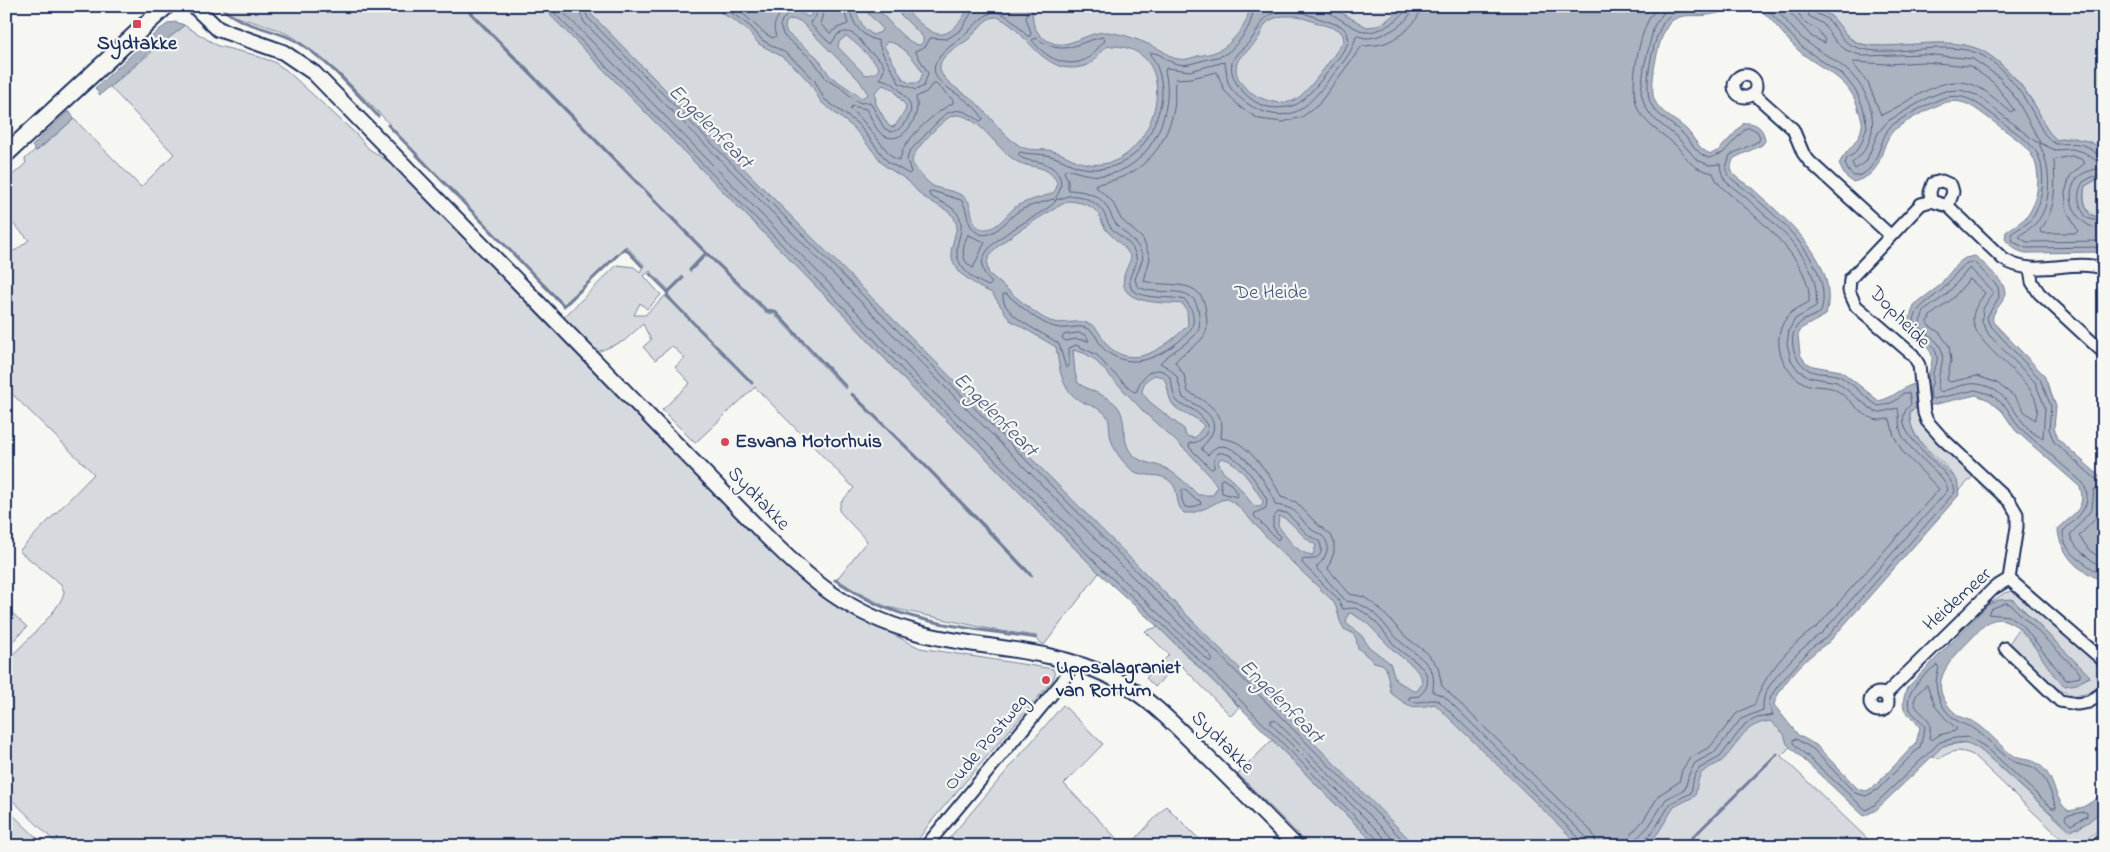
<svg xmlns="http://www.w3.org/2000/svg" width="2110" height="852" viewBox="0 0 2110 852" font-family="'Indie Flower',sans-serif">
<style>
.green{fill:#d6d9dd;stroke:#78849e;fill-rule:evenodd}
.water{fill:#abb2c0;stroke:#717e99;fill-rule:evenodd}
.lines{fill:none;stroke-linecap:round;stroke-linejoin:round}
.shore{stroke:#556385;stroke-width:1}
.stream{stroke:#717e99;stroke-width:3}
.minor-casing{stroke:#1b2f5e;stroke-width:15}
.tertiary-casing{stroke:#1b2f5e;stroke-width:18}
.secondary-casing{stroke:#1b2f5e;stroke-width:20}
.minor{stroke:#f6f6f2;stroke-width:11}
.tertiary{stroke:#f6f6f2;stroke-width:14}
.secondary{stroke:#f6f6f2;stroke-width:16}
.poi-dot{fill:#d1495b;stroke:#f6f6f2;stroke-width:2}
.labels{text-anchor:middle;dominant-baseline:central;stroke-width:4.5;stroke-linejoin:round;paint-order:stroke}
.poi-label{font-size:20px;font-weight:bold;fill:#1b2f5e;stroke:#f6f6f2;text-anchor:start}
.park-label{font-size:20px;fill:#405177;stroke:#f6f6f2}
.street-label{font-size:20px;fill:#1b2f5e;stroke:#f6f6f2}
.water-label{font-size:21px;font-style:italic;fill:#46567b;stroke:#f6f6f2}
</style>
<rect width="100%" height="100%" fill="#f6f6f2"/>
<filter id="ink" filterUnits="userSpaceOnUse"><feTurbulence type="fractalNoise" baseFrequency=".02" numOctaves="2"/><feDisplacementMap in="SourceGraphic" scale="10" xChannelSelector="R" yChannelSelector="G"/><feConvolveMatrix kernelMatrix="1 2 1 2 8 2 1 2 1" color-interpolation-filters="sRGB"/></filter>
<g filter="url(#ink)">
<g class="green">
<path d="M221 6H462L705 253 689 270 690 272 707 255 766 313 774 314 845 389 847 387 775 310 766 309 708 253 466 6H542L850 321 911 387 977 449 1099 573 1044 645 1038 641 1037 636 994 630 887 607 857 592 837 579 867 541 839 511 841 502 854 488 755 387 695 443 662 410 690 383 675 367 685 358 672 346 655 360 643 347 651 340 643 324 624 341 595 353 562 319 617 265 634 267 640 272 644 265 626 246 564 304 419 159 384 118 338 72 295 38 279 30 231 15ZM650 271 669 290 682 276 684 278 668 294 676 305 665 296 645 315H634L640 303 647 309 661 295 644 276ZM852 393 994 534 1033 576H1030L922 464 851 395Z"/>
<path d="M586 6H1459L1763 705 1794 743 1781 756 1875 846H1413L589 15Z"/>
<path d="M1812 6H2104V158L2100 149 2073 137 2057 140C2044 129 2044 122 2037 109 2026 89 2010 70 1992 57 1958 31 1905 51 1866 45 1848 42 1843 29 1832 17 1827 12 1818 9 1812 6Z"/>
<path d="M184 25 218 46 251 54 274 62 286 70 356 134 369 149 400 169 789 568 840 608 920 648 1053 669 1055 675 1052 681 929 824 914 846H59L6 794V661C18 649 64 607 64 591 63 590 61 585 61 584L19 551 94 474 6 388V254L16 250 29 240 6 216V181L26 163 25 159 35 150 37 151 74 119 141 187 174 154 110 87Z"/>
<path d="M2104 179V218C2086 218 2082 201 2085 186L2094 181Z"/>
<path d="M1917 408 1922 423 1975 474 1960 490C1952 458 1907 448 1910 411Z"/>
<path d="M2015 590 2104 668V680C2100 684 2096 688 2092 691 2063 709 2028 662 2009 644L2019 628 2065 685 2082 681 2090 677 2021 607 1988 605 2004 593Z"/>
<path d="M6 607 27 627 6 648Z"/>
<path d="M1158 627 1239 707 1231 716 1178 662 1155 687 1146 678 1169 655 1145 631Z"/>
<path d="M1063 705 1103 744 1064 784 1124 846H949L946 842Z"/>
<path d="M1272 740 1377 846H1310L1238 774Z"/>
<path d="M1969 742 1983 752 2061 823 2078 829 2104 809V826L2078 846H2069L1973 755C1959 749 1953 750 1940 758L1930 757 1943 746Z"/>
<path d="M1166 806 1206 846H1129Z"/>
<path d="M6 808 45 846H6Z"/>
</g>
<g class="water">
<path d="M548 6H588L591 14 642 66 1416 846H1377L1234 701 1158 627 1099 573 977 449 911 387 850 321 551 16Z"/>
<path d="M715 6H789L808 17 811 15 812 12 806 6H853L864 28 873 35 881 32 882 28 861 6H876C885 17 906 44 920 45L923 42V37L892 6H902C932 35 944 51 970 6H1034C1029 23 1037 39 1056 44 1071 47 1090 31 1107 32 1126 34 1144 42 1161 50 1167 53 1170 58 1178 59 1187 61 1194 56 1203 55 1218 53 1226 47 1235 37 1243 28 1250 18 1248 6H1325L1338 11 1367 27 1377 26 1386 21 1404 6H1736C1727 11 1717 14 1707 15 1696 17 1683 13 1673 20 1659 28 1649 84 1654 99 1660 114 1676 119 1687 130 1695 139 1699 150 1711 154L1719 150 1744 123C1756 122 1764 128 1765 141L1762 145 1734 158C1732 162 1730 167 1732 172 1736 179 1747 184 1753 189 1787 221 1840 261 1826 315L1802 328 1798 335 1800 354 1805 362 1813 366 1841 371 1879 401C1895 397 1899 389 1914 384L1916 408 1910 411C1907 441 1939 460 1957 480L1959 495 1829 642C1812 652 1778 685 1774 705L1798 735 1816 745 1858 789 1866 791 1874 787 1916 743 1920 728C1909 710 1897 715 1907 688L1988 605 1999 600 2012 599 2090 676 2077 684 2065 686C2043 669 2034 632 2007 621 1990 614 1980 630 1970 640 1948 663 1924 685 1956 714 1962 719 1969 719 1976 723 1990 732 2000 747 2014 756 2020 760 2029 759 2035 762 2056 772 2052 800 2069 811 2084 809 2093 801 2104 792V809L2087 823 2071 831 1983 752C1966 740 1963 741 1943 746L1876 810 1864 816 1787 744 1784 734 1770 721C1742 725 1741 741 1724 759 1718 765 1710 766 1704 771 1697 776 1697 789 1695 796L1674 807 1658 833 1645 846H1580L1435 704C1412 709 1410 708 1391 693L1386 668 1382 664 1374 662 1358 648 1356 638 1352 633 1344 629 1340 621 1336 607 1333 601 1275 546 1237 505 1227 499 1221 500 1206 508 1192 513H1184C1174 504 1180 491 1171 482 1160 471 1143 479 1132 470 1121 461 1112 448 1110 434 1109 428 1110 421 1107 416 1102 409 1094 407 1087 404 1061 394 1060 371 1056 347L1010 320 992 293 979 287 960 273 953 262 951 251 957 226 954 217 946 210 922 196 907 180 885 166 854 128 821 102 811 84 796 68 781 56 759 44 748 31 734 20 721 13ZM1283 16H1297L1339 30 1343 35 1344 41C1334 55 1309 92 1295 100 1274 111 1229 88 1237 63 1241 53 1249 51 1255 43 1267 28 1259 21 1283 16ZM998 17C1023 29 1033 56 1059 66 1070 70 1087 68 1095 60 1101 52 1103 45 1115 46 1173 50 1163 122 1130 151 1117 164 1095 168 1077 161 1069 158 1062 153 1053 151 1042 148 1029 152 1020 146 1000 134 988 112 971 98 962 92 939 79 940 67 940 54 960 46 969 39 978 31 984 16 998 17ZM791 19 800 21 859 80 868 94 862 98 830 76 817 57 787 33 785 28 786 22ZM846 36C852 39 876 62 879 68L877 72 868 75 864 74 838 47 839 42ZM887 42C901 42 916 61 923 73L919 83H909L903 79 884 46ZM883 85 893 89 906 106 905 111 895 126 891 127 888 125 876 104 875 92ZM960 115C982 121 995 146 1013 159 1029 171 1045 161 1057 182L1056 189 1053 193C1041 198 1027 200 1017 206 1006 213 999 230 983 229 970 227 973 209 968 201 961 190 943 191 933 186 929 184 918 172 915 167 912 164 912 160 913 157 916 148 943 119 952 116 955 115 957 115 960 115ZM1068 201C1080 202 1092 204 1099 215 1102 221 1103 227 1108 232 1117 242 1125 245 1131 258 1129 264 1125 271 1124 276 1117 306 1166 302 1183 304L1187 311 1188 325C1168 345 1135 372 1108 346 1102 340 1100 330 1092 325 1079 318 1063 326 1050 321 1032 314 1005 286 989 274 987 267 986 261 990 255 998 241 1052 210 1068 201ZM1073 350 1084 353 1094 359 1146 414 1191 455 1210 476 1217 487 1213 495H1198C1188 485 1178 475 1165 468 1154 463 1143 464 1133 455 1120 442 1128 421 1118 407 1109 395 1090 392 1078 383L1075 373ZM1155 375 1163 377C1169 385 1167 398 1174 406 1182 414 1194 414 1204 426L1195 438 1186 436 1184 429 1150 402 1142 393C1143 383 1146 379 1155 375ZM1221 458C1238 460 1254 487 1263 501L1262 506 1258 507 1253 505 1234 481 1223 472 1218 462ZM1279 516C1292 519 1301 538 1316 545L1313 555C1297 554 1286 537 1278 525ZM1351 613 1367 623 1394 651 1413 666 1421 676 1422 684 1417 691H1412L1410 688 1396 681 1390 663 1369 647 1362 636 1346 623 1348 614Z"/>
<path d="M1755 6C1779 6 1809 1 1829 15 1844 25 1843 42 1866 45 1905 50 1958 31 1992 57 2010 71 2025 89 2037 109 2044 122 2044 129 2057 140 2073 137 2101 138 2104 159 2105 166 2104 173 2104 179L2094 181 2085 186C2082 198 2084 205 2090 215L2104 218V252L2026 253C2016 251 2011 247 2005 239L2006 232C2012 227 2022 222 2027 216 2039 202 2042 169 2031 154 2023 141 2006 132 1994 122 1979 112 1967 98 1947 102 1937 104 1900 124 1893 131 1877 150 1886 174 1853 182L1845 176 1839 164C1845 150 1860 143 1862 126 1863 121 1860 115 1859 111 1850 76 1822 71 1798 50 1783 36 1772 17 1755 6Z"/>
<path d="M176 22 184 25 181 29 153 49 100 95 95 88 159 30 169 23Z"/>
<path d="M67 112H70L74 119 36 151 32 146Z"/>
<path d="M1975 256C1983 263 2006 282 2005 293 2004 305 1990 311 1993 322L2044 375 2056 406 2054 428 2058 439 2104 480V585C2095 575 2087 574 2078 567 2068 559 2058 542 2058 529 2072 515 2087 509 2080 487L2015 430 2002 411 1989 400 1976 395 1928 406 1923 383 1928 380C1928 372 1932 367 1932 360 1934 349 1920 342 1912 337L1908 321 1915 304 1938 287 1958 263 1965 258Z"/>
</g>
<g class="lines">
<g class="shore">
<path d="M553 6 555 14 854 318 915 383 981 446 1102 569 1161 623 1237 697 1378 840 1380 846"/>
<path d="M559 6 561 10 858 313 919 379 985 441 1106 564 1209 661H1212V657L584 22 577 6"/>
<path d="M583 6 588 18 638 69 1409 846"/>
<path d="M722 6 751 27 762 40 784 52 799 64 815 81 824 99 858 124 888 162 909 174 911 172 907 160 909 152 944 115C959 106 967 112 980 121L983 119C968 87 897 83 960 39 972 30 979 17 993 12 1009 13 1017 25 1027 36H1030L1031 33 1026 18 1029 6"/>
<path d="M732 6C748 15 759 32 773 38L776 36C770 20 782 18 782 6"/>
<path d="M788 6 789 14 782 20 780 26 784 36 813 60 827 80 840 87 855 100 861 103 870 102 884 128 891 132 898 130C912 116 916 108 902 93 895 85 892 81 880 79 881 76 884 72 884 68 884 60 873 55 868 50 861 43 857 31 844 32L838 34 831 44 811 25 810 22C816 18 819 13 814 6"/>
<path d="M822 6 823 13 820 24 830 33 837 28 848 24 843 6"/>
<path d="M849 6C852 25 862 37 879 41 879 53 894 70 899 83L916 90 924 86 928 73 915 51 926 46 930 38 947 39 961 30 973 10 974 6"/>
<path d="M1253 6C1255 22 1240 43 1227 53 1219 58 1209 58 1201 61 1192 63 1186 66 1178 64 1167 63 1160 51 1150 53 1150 57 1153 57 1155 62 1159 70 1162 82 1162 91 1162 107 1156 121 1149 135 1135 162 1108 174 1079 167 1070 165 1062 159 1054 157 1043 153 1031 155 1020 152L1018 154C1023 162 1035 160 1043 163 1060 169 1066 183 1056 197L1057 200C1061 199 1064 197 1068 196 1080 194 1095 201 1102 210 1107 217 1107 225 1114 231 1122 238 1134 244 1136 257 1139 270 1124 273 1132 290 1149 301 1167 295 1185 300 1194 310 1197 324 1187 334 1165 355 1134 373 1106 351 1098 345 1097 332 1086 328 1077 325 1069 329 1060 328 1039 325 1022 306 1006 294H1003C1000 316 1043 332 1059 344L1066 368 1069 366V348L1076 345 1097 355 1108 368 1134 392 1137 391C1139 379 1154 362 1167 374 1175 382 1170 394 1178 402 1181 405 1185 406 1188 407 1196 411 1203 417 1208 425 1208 435 1200 443 1190 443L1189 447 1211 469 1214 468V460L1218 453C1237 450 1259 485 1267 500L1266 508 1255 513 1254 516 1278 540 1280 537 1273 527V518L1278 512 1287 513 1309 536 1319 541C1326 555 1316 561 1303 559L1302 563 1337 598 1343 609C1347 609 1352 607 1358 609 1374 616 1385 634 1396 647 1405 656 1422 662 1427 676 1429 684 1426 690 1419 696L1409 697V700C1419 706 1429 697 1439 701L1581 840 1583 846"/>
<path d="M1327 6C1327 10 1326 11 1330 13 1336 17 1359 31 1365 32 1377 34 1406 18 1407 6"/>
<path d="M1413 6C1412 23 1382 38 1367 38 1363 38 1360 36 1356 36 1353 53 1339 67 1328 81 1320 91 1312 101 1301 109 1278 124 1244 107 1230 87 1225 79 1228 69 1224 62L1190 71 1166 68 1165 71C1175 109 1153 164 1111 174 1094 178 1081 173 1066 169L1064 172 1068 180V188L1069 190C1084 191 1099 194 1107 207 1111 213 1112 220 1117 225 1127 236 1139 242 1143 258L1135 279 1137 286C1159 300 1196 278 1199 315 1199 322 1201 328 1196 334 1186 345 1170 352 1160 363L1170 369 1177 377 1183 398C1207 410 1227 422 1202 447V450L1208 455C1211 452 1214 447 1220 446 1241 445 1272 487 1275 505 1300 508 1295 515 1312 530 1315 532 1319 533 1322 536 1333 544 1325 560 1317 566V569L1346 601C1375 604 1383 627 1403 644 1413 652 1424 658 1431 670 1435 677 1433 685 1433 692L1444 696 1585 836 1589 846"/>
<path d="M1421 6C1420 23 1398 39 1382 44 1376 45 1369 46 1362 46L1318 105 1302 117 1283 122 1259 119 1241 108 1224 90 1217 72 1191 78 1176 79C1173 87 1176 99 1174 109 1165 151 1139 178 1096 184L1095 186 1112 201 1121 219 1143 239 1150 258 1144 281C1169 289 1203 275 1206 313 1207 321 1208 329 1204 336 1197 347 1182 352 1175 362L1184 375 1188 392C1201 399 1221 409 1222 426 1222 430 1221 434 1221 438 1225 439 1231 440 1236 442 1253 451 1274 480 1281 497L1296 502 1317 524 1331 535 1334 542V552L1328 569 1350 594 1364 597 1379 608 1407 638 1427 653 1438 667 1442 686 1591 831 1595 838 1596 846"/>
<path d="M1764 6 1803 48 1844 76 1856 91 1863 107 1867 126 1862 142 1854 154 1847 158 1845 164 1849 172 1854 176C1878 176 1878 141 1890 127 1897 120 1936 99 1947 97 1969 93 1980 106 1997 118 2009 128 2025 137 2035 150 2047 165 2044 203 2032 218 2027 225 2017 229 2011 234L2013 242 2026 248 2104 247"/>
<path d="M1773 6C1785 18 1794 33 1808 43 1821 53 1837 60 1849 72 1875 97 1884 139 1852 163L1855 169 1866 162 1878 133 1888 121 1929 97 1945 91 1960 90 1977 95 2036 142H2040L2017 100 1999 77 1973 59 1924 54 1863 56 1846 50 1837 43 1823 24 1809 16 1806 6"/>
<path d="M1784 6 1812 37 1825 43V40L1818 30 1803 21 1799 14 1798 6"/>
<path d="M1812 6 1813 12C1817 14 1823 16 1827 19 1837 27 1840 41 1853 46 1887 60 1937 40 1974 52 1999 60 2020 90 2032 111 2040 125 2042 136 2056 144 2067 144 2076 142 2086 146 2093 149 2097 157 2104 158"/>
<path d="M1283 11H1298L1341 26 1347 32 1349 41C1344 53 1307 101 1295 105 1286 108 1274 109 1264 106 1249 101 1228 81 1232 63 1235 52 1245 48 1251 40 1264 23 1257 16 1283 11Z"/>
<path d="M1103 37 1105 41C1098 46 1094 55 1088 58 1068 70 1045 58 1032 40L1036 38C1066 58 1072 43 1103 37Z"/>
<path d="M1854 62 1886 64 1924 62 1970 66 1994 83 2014 110 2011 112C2000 104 1991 94 1980 88 1945 68 1911 103 1881 115L1868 83 1854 65Z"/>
<path d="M933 84H936L953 100V103C937 111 913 132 903 149 902 153 901 157 899 160L892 157 863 121 850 109 852 106 866 109C872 117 874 129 883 135 900 146 916 123 917 108 918 104 916 100 916 97L926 92Z"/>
<path d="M2072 156 2081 159 2085 163 2070 176 2065 193 2067 211 2078 231 2076 233H2041L2040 230C2057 210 2055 184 2054 160Z"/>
<path d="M2104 175 2092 177 2083 182C2075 195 2079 207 2087 218L2104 223"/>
<path d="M932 191 961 200C968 209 966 221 973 229 989 247 1008 217 1019 211 1029 205 1042 203 1053 199L1056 201C1038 221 954 247 992 283L989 286C975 281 956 268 957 250 957 238 965 229 959 216 953 205 939 202 930 196L929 193Z"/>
<path d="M2104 229C2080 230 2062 201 2076 180 2081 172 2092 170 2101 168L2102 165 2084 152 2072 149 2055 150 2040 143V146C2051 166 2053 205 2036 223 2031 228 2025 232 2020 235V238L2027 242 2104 241"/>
<path d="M968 235 985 242 973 268C960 261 962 246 968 235Z"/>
<path d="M1970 268 1993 292 1983 309 1982 322 1989 335 2035 382 2045 407 2043 438C2017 430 2013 389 1978 384 1967 382 1951 389 1940 392L1937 390C1939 384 1938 377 1940 371 1947 348 1939 342 1921 329L1920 322 1924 311 1946 295Z"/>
<path d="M1970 279 1985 293C1980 301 1974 307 1973 317 1971 351 2052 383 2035 420L2025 412 2015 397 1997 383 1977 376 1950 382 1947 380 1951 361 1949 346 1940 333 1928 325V322L1930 316 1951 300Z"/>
<path d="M1079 333 1086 335 1089 341 1076 339 1066 341 1062 338 1064 335Z"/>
<path d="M1223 479 1231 484 1238 494 1237 497 1222 493 1220 481Z"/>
<path d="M2104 483 2099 482 2054 442 2049 429 2051 406 2040 379 1989 324 1987 317 1999 297 1998 287 1974 262 1967 263C1957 270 1951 281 1943 289 1929 302 1907 310 1916 333 1925 340 1939 347 1937 361 1937 365 1934 368 1933 372 1932 379 1934 382 1930 388L1931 398 1934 399 1976 390 1992 395 2006 407 2019 427 2083 483C2095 505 2078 517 2063 531 2062 555 2090 564 2104 578"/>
<path d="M2104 489H2094L2092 509 2070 535C2076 552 2090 558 2104 569"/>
<path d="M1182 490H1185L1195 499 1200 501 1201 504 1191 508 1185 507 1182 500Z"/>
<path d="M2104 497 2095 519 2079 536 2090 551 2104 560"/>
<path d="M2006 603 2010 604 2017 611 2080 673V677L2066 680 2022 625 2009 616 1988 614 1991 609Z"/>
<path d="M1937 665 1939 668C1931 689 1941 713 1961 723 1966 726 1971 726 1976 730 1988 739 1998 751 2011 760 2018 765 2029 764 2036 769 2048 780 2050 792 2056 806V808H2052L1987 748 1969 737 1955 738 1940 742 1873 806 1866 810 1793 743V740L1796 739 1813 749 1855 793 1866 796 1877 790 1920 747 1925 727C1921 719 1913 716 1910 709 1902 694 1925 673 1937 665Z"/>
<path d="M1927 685 1935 706 1947 720 1957 729 1955 731 1939 735 1932 740 1929 738C1935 713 1917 717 1914 701L1917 694Z"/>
<path d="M2085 812 2087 813V816L2071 825 2065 819 2066 816Z"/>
<path d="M1386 846 1383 836 1271 724V720H1275L1400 846"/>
<path d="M1628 846 1631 834 1643 821 1659 795 1679 782 1682 770 1690 758 1710 747 1737 713 1755 704C1762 676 1793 642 1817 627L1939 489 1903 452 1894 436 1890 419C1885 419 1880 421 1874 419 1859 415 1849 396 1834 389 1825 385 1813 388 1804 383 1781 371 1770 339 1787 317 1792 310 1802 306 1809 302 1813 264 1764 224 1738 201 1727 191 1718 187 1713 173 1686 167 1690 158 1672 142 1660 132 1647 125 1639 111 1628 91 1638 41 1648 21 1650 16 1655 11 1659 6"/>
<path d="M1636 846 1637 838 1649 826 1666 799 1685 789 1689 774 1695 763 1715 752 1741 719 1763 710C1763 705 1763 699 1765 694 1772 677 1806 643 1822 633L1948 490C1943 472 1912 455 1902 435 1898 426 1900 418 1898 408L1881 412H1875L1837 382 1809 377 1798 370 1791 360 1787 344 1789 330 1795 319 1816 307C1822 259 1775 225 1744 196 1730 184 1722 184 1720 164L1709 165 1697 160 1678 138 1652 117 1645 106 1641 93 1644 67 1654 26 1664 12 1675 6"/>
<path d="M1642 846 1643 841 1654 830 1671 803 1691 793 1694 776 1700 768 1720 757 1745 724 1757 718 1773 715 1769 704 1771 696 1777 687 1813 646 1826 638 1955 492C1954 467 1880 432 1911 404L1909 393H1903C1897 402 1888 405 1878 406 1865 398 1855 385 1841 377 1832 372 1820 375 1811 371 1795 364 1786 339 1798 325 1804 318 1814 317 1821 312 1835 265 1777 217 1746 190 1740 185 1733 181 1728 175L1726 168 1730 155 1759 141 1760 137 1757 131 1751 128H1746L1723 153 1709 158C1696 154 1692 142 1682 133 1672 123 1658 117 1651 104 1642 88 1654 29 1668 17 1682 5 1707 13 1724 6"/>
</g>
<g class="stream">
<path d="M220 6C240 27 271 27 296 41 328 60 353 90 378 116"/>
<path d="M464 6 706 253 767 311 775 312 846 387"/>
<path d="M388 125 564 306 625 248 642 266"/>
<path d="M690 270 706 253"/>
<path d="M650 274 668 292 667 296 752 383"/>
<path d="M668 292 683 278"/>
<path d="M852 394 923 463 1031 575"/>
<path d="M835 580C852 590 868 601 886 608 933 626 987 630 1036 638"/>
<path d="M1684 846 1777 754"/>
</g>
<defs>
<g id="minor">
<circle cx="1745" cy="86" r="11"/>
<path d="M1754 94 1793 129 1803 153 1809 161 1890 235"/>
<path d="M1931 201 1930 192 1933 183 1942 181 1951 185 1953 192 1948 206"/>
<path d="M2030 269 2032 282 2039 293 2104 353"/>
<path d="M2009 579 2017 527V514L2010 502 1942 438 1927 421 1924 413 1919 365 1913 355 1856 306 1849 291 1850 279 1921 204 1931 201 1948 206 2003 259C2036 280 2070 257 2104 269"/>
<path d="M2005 648 2060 701 2077 704 2089 702 2104 692"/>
<circle cx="1879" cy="702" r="9"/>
<path d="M1885 695 1994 588 2009 579 2104 661"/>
<path d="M926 846 1062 682 1074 663"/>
</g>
<g id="tertiary">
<path d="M194 6 218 29 283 52 314 73 765 535C812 582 849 614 915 632 980 650 1045 646 1109 676 1144 693 1173 723 1200 750 1232 781 1264 814 1296 846"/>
<path d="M2097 846 2104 841"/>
</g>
<path id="secondary" d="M6 154 166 6"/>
</defs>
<use href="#minor" class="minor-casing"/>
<use href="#tertiary" class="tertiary-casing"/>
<use href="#secondary" class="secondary-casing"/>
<use href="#minor" class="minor"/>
<use href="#tertiary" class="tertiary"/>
<use href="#secondary" class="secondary"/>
</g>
</g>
<g class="poi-dot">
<rect x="132" y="19" width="10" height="10" rx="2.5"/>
<circle cx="725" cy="442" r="5"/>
<circle cx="1046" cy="680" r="5"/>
</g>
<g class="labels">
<g class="poi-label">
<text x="137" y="44" text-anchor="middle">Sydtakke</text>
<text x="735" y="442">Esvana Motorhuis</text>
<text x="1056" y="668">Uppsalagraniet<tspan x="1056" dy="23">van Rottum</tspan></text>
</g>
<g class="park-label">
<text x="1271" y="293">De Heide</text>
</g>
<g class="street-label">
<text transform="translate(1899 318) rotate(46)">Dopheide</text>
<text transform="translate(758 499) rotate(46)">Sydtakke</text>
<text transform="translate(1958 600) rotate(-42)">Heidemeer</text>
<text transform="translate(987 743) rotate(-50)">Oude Postweg</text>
<text transform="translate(1222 743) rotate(45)">Sydtakke</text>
</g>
<g class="water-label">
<text transform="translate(710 127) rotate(45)">Engelenfeart</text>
<text transform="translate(995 415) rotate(45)">Engelenfeart</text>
<text transform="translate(1281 702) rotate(45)">Engelenfeart</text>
</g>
</g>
<rect width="2110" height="852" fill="none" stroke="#f6f6f2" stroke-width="25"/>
<rect x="12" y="12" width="2085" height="827" fill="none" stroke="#1b2f5e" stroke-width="2" filter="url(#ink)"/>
</svg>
